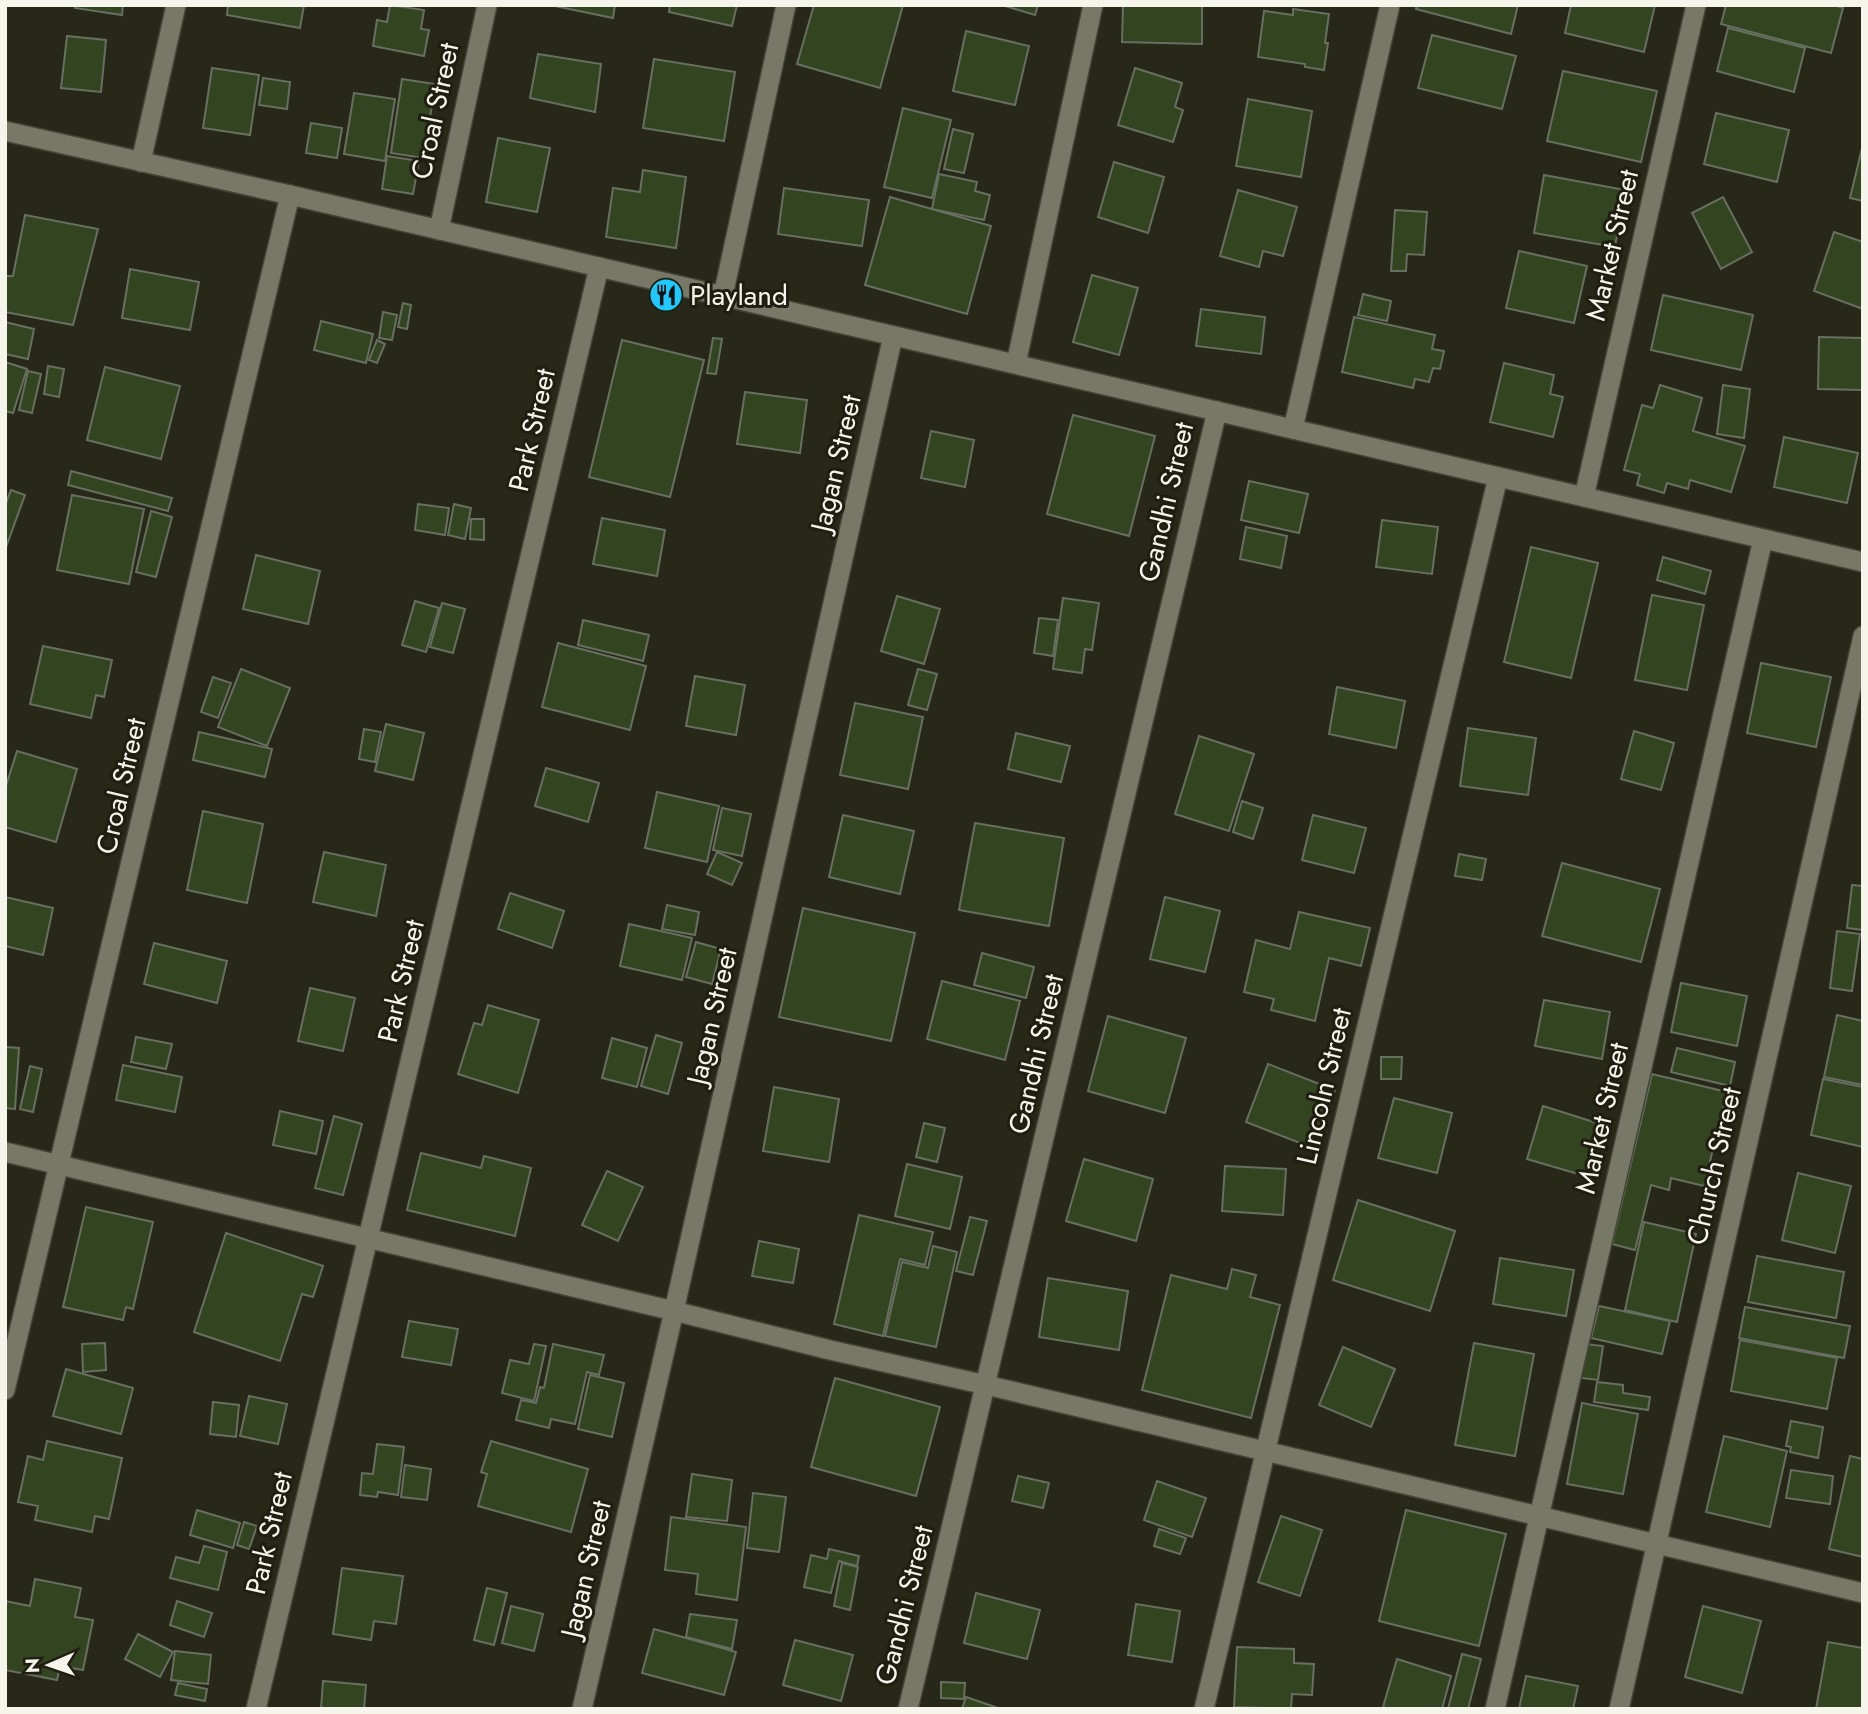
<svg xmlns="http://www.w3.org/2000/svg" width="1868" height="1714" viewBox="0 0 1868 1714" font-family="Jost,sans-serif">
<style>
.building{fill:#324420;stroke:#676f60;stroke-width:2}
.lines{fill:none;stroke-linecap:round;stroke-linejoin:round}
.minor-casing{stroke:#434337;stroke-width:22}
.minor{stroke:#787867;stroke-width:19}
.labels{text-anchor:middle;dominant-baseline:central;stroke-width:6;stroke-linejoin:round;paint-order:stroke}
.street-label{font-size:28px;fill:#f5f5eb;stroke:#1f1e10}
.poi-label{font-size:28px;fill:#f5f5eb;stroke:#1f1e10;text-anchor:start}
</style>
<rect width="100%" height="100%" fill="#282819"/>
<g class="building">
<path d="M75 5H123L122 15 75 8Z"/>
<path d="M228 5H304L300 28 227 15Z"/>
<path d="M390 5 424 10 421 29 429 30 424 56 373 46 377 20 387 22Z"/>
<path d="M550 5H615L613 18Z"/>
<path d="M670 5H737L732 26 669 12Z"/>
<path d="M814 5H903L880 88 797 64Z"/>
<path d="M1002 5H1038L1035 15Z"/>
<path d="M1123 5H1202V44L1122 42Z"/>
<path d="M1417 5H1518L1511 34 1416 9Z"/>
<path d="M1571 5H1655L1644 52 1565 33Z"/>
<path d="M1726 5H1834L1843 8 1831 53 1721 24Z"/>
<path d="M1293 9 1329 14 1325 43H1328L1324 70 1305 67V64L1258 57 1264 11 1293 15Z"/>
<path d="M1728 28 1805 48 1794 92 1717 71Z"/>
<path d="M966 31 1029 46 1015 105 953 91Z"/>
<path d="M1432 35 1516 56 1502 109 1418 88Z"/>
<path d="M67 36 106 40 101 92 61 88Z"/>
<path d="M538 54 601 64 595 112 530 98Z"/>
<path d="M654 59 735 72 724 141 643 128Z"/>
<path d="M212 68 259 75 250 135 203 128Z"/>
<path d="M1135 68 1182 83 1175 107 1183 110 1173 142 1118 125Z"/>
<path d="M1563 71 1657 91 1641 162 1547 141Z"/>
<path d="M263 78 290 82 287 109 259 105Z"/>
<path d="M402 79 435 84 424 158 391 153Z"/>
<path d="M354 93 395 99 385 161 344 154Z"/>
<path d="M1248 99 1312 111 1301 177 1236 166Z"/>
<path d="M903 108 951 120 932 198 884 187Z"/>
<path d="M1716 113 1789 130 1777 182 1704 164Z"/>
<path d="M311 123 342 128 337 158 306 153Z"/>
<path d="M953 129 973 134 964 173 944 169Z"/>
<path d="M498 138 550 148 537 212 486 202Z"/>
<path d="M1863 144V201L1850 198Z"/>
<path d="M387 156 419 161 413 194 382 189Z"/>
<path d="M1114 162 1164 177 1148 233 1098 217Z"/>
<path d="M643 170 686 177 676 248 606 237 613 188 640 192Z"/>
<path d="M939 174 977 182 975 191 990 195 984 220 932 209Z"/>
<path d="M1544 175 1625 190 1615 247 1534 233Z"/>
<path d="M784 188 869 200 862 246 778 234Z"/>
<path d="M1238 190 1297 207 1283 256 1263 251 1259 267 1220 256Z"/>
<path d="M890 197 991 226 967 314 865 285Z"/>
<path d="M1723 197 1752 252 1721 269 1692 213Z"/>
<path d="M1395 210 1427 212 1424 255 1407 254 1406 271H1391Z"/>
<path d="M25 215 98 229 73 325 5 312V276H13Z"/>
<path d="M1834 232 1863 242V309L1814 291Z"/>
<path d="M1519 251 1587 266 1574 323 1506 308Z"/>
<path d="M130 269 199 282 190 330 122 318Z"/>
<path d="M1092 275 1138 288 1119 355 1073 342Z"/>
<path d="M1363 294 1391 301 1387 321 1358 315Z"/>
<path d="M1663 295 1753 315 1741 370 1651 350Z"/>
<path d="M403 303 411 305 407 329 398 327Z"/>
<path d="M1201 309 1265 317 1261 354 1196 346Z"/>
<path d="M383 312 397 315 392 340 379 338Z"/>
<path d="M1354 317 1435 335 1432 349 1444 351 1440 369 1433 368 1429 382 1415 379 1413 388 1342 372Z"/>
<path d="M321 321 373 334 366 363 314 350Z"/>
<path d="M5 322 34 329 28 359 5 354Z"/>
<path d="M1819 337 1863 338V390L1818 389Z"/>
<path d="M713 338 722 339 716 374 707 373Z"/>
<path d="M377 340 385 344 377 363 369 360Z"/>
<path d="M622 340 704 360 670 497 589 477Z"/>
<path d="M5 362 27 369 13 413 5 411Z"/>
<path d="M1504 363 1554 375 1550 394 1563 397 1553 437 1490 422Z"/>
<path d="M48 366 64 369 59 397 44 394Z"/>
<path d="M105 367 180 386 161 459 87 440Z"/>
<path d="M28 371 41 374 32 413 19 410Z"/>
<path d="M1660 385 1702 398 1693 431 1745 446 1731 492 1690 480 1688 489 1667 483 1664 493 1637 485 1640 474 1624 470 1642 405 1653 408Z"/>
<path d="M1723 385 1750 389 1744 438 1717 434Z"/>
<path d="M745 392 807 400 800 453 737 444Z"/>
<path d="M1073 415 1155 436 1129 536 1047 514Z"/>
<path d="M931 431 974 440 965 487 921 478Z"/>
<path d="M1784 437 1858 453 1847 503 1774 487Z"/>
<path d="M71 471 172 498 168 511 68 485Z"/>
<path d="M1249 481 1308 494 1299 533 1241 520Z"/>
<path d="M11 490 25 495 5 550V506Z"/>
<path d="M72 495 144 509 129 584 57 570Z"/>
<path d="M418 504 449 508 445 535 415 530Z"/>
<path d="M454 504 471 508 465 539 448 535Z"/>
<path d="M151 511 172 517 156 577 136 572Z"/>
<path d="M602 518 665 530 657 576 593 564Z"/>
<path d="M471 519H484V540L470 539Z"/>
<path d="M1382 520 1438 527 1432 574 1376 567Z"/>
<path d="M1246 527 1287 536 1281 568 1240 559Z"/>
<path d="M1531 547 1598 563 1571 678 1504 662Z"/>
<path d="M256 555 320 571 308 624 243 609Z"/>
<path d="M1663 557 1711 571 1705 594 1657 580Z"/>
<path d="M1652 595 1704 605 1687 690 1635 680Z"/>
<path d="M897 596 940 609 924 664 881 651Z"/>
<path d="M1063 598 1099 603 1092 650 1085 649 1082 673 1053 669Z"/>
<path d="M415 601 439 608 426 652 402 645Z"/>
<path d="M442 603 465 609 453 653 430 647Z"/>
<path d="M1039 618 1058 620 1053 656 1034 653Z"/>
<path d="M583 620 649 635 643 661 578 645Z"/>
<path d="M558 643 646 666 630 730 542 707Z"/>
<path d="M43 646 112 660 104 697 96 695 91 718 30 704Z"/>
<path d="M1761 663 1831 677 1816 747 1747 733Z"/>
<path d="M241 669 290 688 267 746 218 727Z"/>
<path d="M918 669 937 674 927 710 908 705Z"/>
<path d="M695 676 745 685 736 735 686 726Z"/>
<path d="M213 677 231 683 218 718 201 712Z"/>
<path d="M1337 687 1405 701 1396 748 1329 734Z"/>
<path d="M855 703 923 717 908 789 840 775Z"/>
<path d="M386 724 424 733 413 780 375 771Z"/>
<path d="M1468 728 1536 738 1528 795 1460 786Z"/>
<path d="M364 729 381 732 375 762 359 759Z"/>
<path d="M1634 731 1674 743 1661 790 1621 779Z"/>
<path d="M199 732 272 749 265 777 193 760Z"/>
<path d="M1016 733 1070 746 1061 782 1008 769Z"/>
<path d="M1199 736 1254 754 1229 831 1175 814Z"/>
<path d="M17 751 77 769 56 842 5 827V789Z"/>
<path d="M546 768 599 783 588 822 535 806Z"/>
<path d="M657 792 719 806 707 862 645 848Z"/>
<path d="M1242 801 1263 808 1253 839 1233 832Z"/>
<path d="M722 808 751 814 742 856 713 850Z"/>
<path d="M203 811 263 824 247 903 187 890Z"/>
<path d="M843 815 914 831 900 894 829 877Z"/>
<path d="M1313 815 1366 828 1354 873 1302 860Z"/>
<path d="M975 823 1064 838 1049 926 959 910Z"/>
<path d="M324 852 386 865 376 916 313 902Z"/>
<path d="M717 852 742 863 732 885 707 874Z"/>
<path d="M1459 854 1486 859 1482 880 1455 876Z"/>
<path d="M1562 863 1660 889 1641 962 1542 936Z"/>
<path d="M1852 885 1863 886V930L1847 928Z"/>
<path d="M510 893 564 911 552 948 498 929Z"/>
<path d="M5 897 53 908 43 955 5 946Z"/>
<path d="M1165 897 1220 911 1205 972 1150 959Z"/>
<path d="M667 905 699 912 695 935 662 929Z"/>
<path d="M803 908 915 933 891 1041 779 1017Z"/>
<path d="M1299 912 1370 928 1361 966 1329 958 1315 1021 1271 1010 1274 999 1244 992 1256 940 1290 949Z"/>
<path d="M629 924 692 938 682 980 620 966Z"/>
<path d="M1837 931 1860 934 1852 991 1830 988Z"/>
<path d="M696 942 721 949 712 984 686 977Z"/>
<path d="M154 943 227 961 217 1003 144 984Z"/>
<path d="M982 953 1034 967 1026 998 974 985Z"/>
<path d="M942 981 1020 1001 1005 1060 927 1039Z"/>
<path d="M1681 983 1747 996 1737 1046 1671 1032Z"/>
<path d="M310 988 355 998 343 1051 298 1041Z"/>
<path d="M1544 1000 1610 1012 1602 1059 1535 1046Z"/>
<path d="M488 1005 539 1020 518 1093 458 1074 474 1023 482 1025Z"/>
<path d="M1837 1015 1863 1021V1085L1824 1077Z"/>
<path d="M1108 1016 1186 1038 1165 1113 1088 1091Z"/>
<path d="M656 1035 682 1043 668 1094 641 1086Z"/>
<path d="M136 1037 172 1044 166 1069 131 1062Z"/>
<path d="M612 1038 647 1048 637 1087 602 1078Z"/>
<path d="M5 1047 19 1048 15 1109 5 1108Z"/>
<path d="M1677 1048 1735 1062 1730 1086 1671 1072Z"/>
<path d="M1381 1057H1402L1401 1079H1381Z"/>
<path d="M1268 1064 1335 1090 1313 1148 1246 1122Z"/>
<path d="M123 1065 182 1077 175 1112 116 1100Z"/>
<path d="M30 1066 42 1069 33 1112 20 1109Z"/>
<path d="M1652 1074 1727 1092 1704 1186 1671 1178 1669 1190 1651 1185 1635 1250 1612 1244Z"/>
<path d="M1823 1079 1863 1087V1147L1811 1135Z"/>
<path d="M774 1087 839 1099 829 1162 763 1151Z"/>
<path d="M1394 1098 1452 1113 1437 1173 1378 1158Z"/>
<path d="M1543 1106 1600 1124 1585 1176 1527 1159Z"/>
<path d="M280 1111 323 1121 316 1154 273 1145Z"/>
<path d="M334 1116 362 1124 343 1195 315 1188Z"/>
<path d="M924 1123 945 1128 937 1162 916 1157Z"/>
<path d="M421 1153 481 1168 484 1156 531 1168 515 1236 407 1210Z"/>
<path d="M1084 1159 1153 1179 1136 1241 1066 1221Z"/>
<path d="M907 1164 962 1177 950 1229 895 1216Z"/>
<path d="M1225 1166 1286 1169 1283 1215 1222 1211Z"/>
<path d="M607 1171 643 1187 618 1241 582 1225Z"/>
<path d="M1798 1173 1851 1186 1835 1253 1782 1240Z"/>
<path d="M1358 1200 1455 1231 1430 1311 1333 1280Z"/>
<path d="M86 1207 153 1222 133 1309 126 1307 123 1320 63 1307Z"/>
<path d="M859 1215 933 1232 925 1265 900 1259 883 1336 834 1324Z"/>
<path d="M970 1217 987 1221 973 1275 956 1271Z"/>
<path d="M1644 1222 1696 1234 1677 1322 1625 1310Z"/>
<path d="M226 1233 323 1266 313 1297 302 1294 280 1361 194 1332Z"/>
<path d="M759 1241 799 1249 793 1283 752 1276Z"/>
<path d="M933 1246 957 1252 936 1347 885 1336 902 1262 928 1268Z"/>
<path d="M1757 1256 1844 1272 1836 1318 1748 1302Z"/>
<path d="M1500 1258 1574 1270 1566 1316 1493 1304Z"/>
<path d="M1232 1269 1256 1275 1250 1297 1280 1305 1251 1418 1142 1390 1171 1275 1227 1289Z"/>
<path d="M1048 1278 1128 1291 1119 1350 1039 1337Z"/>
<path d="M1599 1306 1670 1321 1662 1354 1591 1338Z"/>
<path d="M1745 1307 1850 1326 1844 1358 1739 1338Z"/>
<path d="M409 1321 458 1329 451 1365 402 1357Z"/>
<path d="M1740 1340 1837 1358 1827 1409 1731 1391Z"/>
<path d="M105 1343 106 1370 83 1372 82 1344Z"/>
<path d="M1474 1343 1534 1354 1515 1456 1455 1445Z"/>
<path d="M534 1344 546 1346 534 1401 502 1393 510 1360 529 1364Z"/>
<path d="M553 1344 604 1355 599 1375 587 1372 575 1424 551 1419 549 1428 516 1420 521 1400 536 1403 540 1387 544 1388Z"/>
<path d="M1586 1344 1603 1346 1598 1380 1581 1378Z"/>
<path d="M1343 1347 1395 1369 1371 1427 1319 1405Z"/>
<path d="M66 1369 133 1388 121 1434 53 1416Z"/>
<path d="M590 1375 624 1383 612 1437 578 1429Z"/>
<path d="M835 1378 940 1407 916 1496 811 1467Z"/>
<path d="M1597 1382 1623 1385V1393L1650 1397 1648 1410 1594 1402Z"/>
<path d="M249 1396 287 1404 278 1444 240 1436Z"/>
<path d="M213 1402 239 1405 236 1437 210 1434Z"/>
<path d="M1582 1403 1638 1414 1623 1494 1567 1484Z"/>
<path d="M1791 1421 1823 1427 1818 1458 1790 1452 1791 1447 1786 1446Z"/>
<path d="M1724 1436 1787 1451 1770 1527 1706 1512Z"/>
<path d="M47 1441 122 1458 109 1519 95 1516 92 1532 35 1520 38 1506 18 1502 28 1456 43 1460Z"/>
<path d="M491 1441 588 1469 571 1532 478 1506 487 1474 481 1472Z"/>
<path d="M377 1444 404 1447 398 1495 378 1492 377 1497 360 1495 362 1473 373 1474Z"/>
<path d="M1850 1456 1863 1459V1557L1829 1549Z"/>
<path d="M405 1465 431 1469 427 1500 401 1497Z"/>
<path d="M1791 1470 1833 1476 1830 1504 1786 1498Z"/>
<path d="M692 1474 732 1480 727 1521 686 1517Z"/>
<path d="M1018 1476 1049 1483 1043 1508 1012 1501Z"/>
<path d="M1157 1481 1206 1498 1192 1537 1144 1520Z"/>
<path d="M753 1493 786 1497 779 1552 747 1548Z"/>
<path d="M197 1510 240 1523 233 1548 190 1535Z"/>
<path d="M1406 1510 1506 1534 1479 1646 1379 1621Z"/>
<path d="M1281 1516 1322 1530 1300 1596 1258 1582Z"/>
<path d="M671 1517 746 1527 737 1600 696 1594 698 1574 665 1570Z"/>
<path d="M244 1522 257 1526 249 1549 237 1545Z"/>
<path d="M1159 1529 1186 1538 1180 1554 1154 1546Z"/>
<path d="M204 1546 227 1552 218 1590 170 1578 176 1557 199 1563Z"/>
<path d="M829 1549 859 1556 857 1566 839 1561 831 1593 804 1587 811 1555 827 1559Z"/>
<path d="M842 1563 858 1567 850 1610 834 1606Z"/>
<path d="M342 1568 403 1576 396 1624 374 1621 371 1640 333 1634Z"/>
<path d="M35 1579 81 1588 75 1617 93 1620 83 1670 60 1666 57 1680 5 1670V1601L30 1606Z"/>
<path d="M487 1588 507 1593 494 1645 474 1640Z"/>
<path d="M976 1593 1040 1610 1027 1659 964 1643Z"/>
<path d="M177 1601 212 1613 204 1637 170 1625Z"/>
<path d="M1136 1604 1180 1611 1172 1662 1128 1655Z"/>
<path d="M511 1606 543 1614 534 1651 502 1643Z"/>
<path d="M1703 1606 1761 1621 1742 1693 1685 1677Z"/>
<path d="M690 1614 737 1620 732 1649 686 1637Z"/>
<path d="M654 1629 736 1652 724 1695 642 1673Z"/>
<path d="M138 1634 173 1652 160 1677 125 1659Z"/>
<path d="M795 1640 853 1655 841 1701 783 1685Z"/>
<path d="M1828 1642 1863 1648V1709H1816Z"/>
<path d="M1237 1647 1294 1649V1663L1314 1664 1312 1695 1292 1694 1291 1709 1234 1707Z"/>
<path d="M175 1651 211 1655 208 1684 171 1680Z"/>
<path d="M1462 1654 1481 1659 1468 1709H1448Z"/>
<path d="M1397 1659 1451 1676 1442 1709H1389L1383 1707Z"/>
<path d="M1526 1676 1578 1686 1573 1709H1519Z"/>
<path d="M323 1681 366 1685 364 1709H321Z"/>
<path d="M941 1682 965 1683 964 1699 941 1698Z"/>
<path d="M178 1683 207 1689 205 1701 175 1695Z"/>
<path d="M966 1697 1001 1709H962Z"/>
</g>
<g class="lines">
<defs>
<g id="minor">
<path d="M5 131 290 195 1863 562"/>
<path d="M141 162 176 5"/>
<path d="M439 230 487 5"/>
<path d="M723 296 786 5"/>
<path d="M1016 364 1093 5"/>
<path d="M1293 429 1390 5"/>
<path d="M1584 497 1696 5"/>
<path d="M5 1152 674 1311 830 1350 986 1385 1863 1593"/>
<path d="M5 1390 290 195"/>
<path d="M256 1709 599 267"/>
<path d="M582 1709 674 1311 893 336"/>
<path d="M908 1709 1217 411"/>
<path d="M1204 1709 1498 477"/>
<path d="M1495 1709 1763 539"/>
<path d="M1619 1709 1863 636"/>
</g>
</defs>
<use href="#minor" class="minor-casing"/>
<use href="#minor" class="minor"/>
</g>
<defs>
<symbol id="restaurant-disc" viewBox="-11 -11 22 22"><circle r="9.5" fill="#1ec9fd" stroke="#1f1e10"/><path d="M-5-6h1v4h1v-4h1v4h1v-4h1v5L-1.5 .5V6h-2V.5L-5-1ZM5-6V6H3V1.5H1.5Q1.5-4 5-6Z" fill="#111"/></symbol>
</defs>
<g fill-rule="evenodd">
<use href="#restaurant-disc" x="647" y="276" width="38" height="38"/>
</g>
<g class="labels">
<g class="street-label">
<text transform="translate(435 111) rotate(-78)">Croal Street</text>
<text transform="translate(1612 245) rotate(-77)">Market Street</text>
<text transform="translate(532 430) rotate(-77)">Park Street</text>
<text transform="translate(836 463) rotate(-77)">Jagan Street</text>
<text transform="translate(1166 502) rotate(-77)">Gandhi Street</text>
<text transform="translate(121 786) rotate(-77)">Croal Street</text>
<text transform="translate(401 981) rotate(-77)">Park Street</text>
<text transform="translate(712 1016) rotate(-77)">Jagan Street</text>
<text transform="translate(1036 1054) rotate(-77)">Gandhi Street</text>
<text transform="translate(1324 1086) rotate(-77)">Lincoln Street</text>
<text transform="translate(1602 1118) rotate(-77)">Market Street</text>
<text transform="translate(1714 1166) rotate(-77)">Church Street</text>
<text transform="translate(269 1533) rotate(-77)">Park Street</text>
<text transform="translate(586 1569) rotate(-77)">Jagan Street</text>
<text transform="translate(904 1605) rotate(-76)">Gandhi Street</text>
</g>
<g class="poi-label">
<text x="690" y="295">Playland</text>
</g>
</g>
<rect width="1868" height="1714" fill="none" stroke="#f5f5eb" stroke-width="14"/>
<g transform="translate(49 1665) rotate(268)" stroke="#1f1e10" stroke-width="5" paint-order="stroke">
<path d="M0-5L12 26L0 18L-12 26Z" fill="#f5f5eb"/>
<text y="-10" font-size="19" font-weight="bold" text-anchor="middle" fill="#f5f5eb">N</text>
</g>
</svg>
